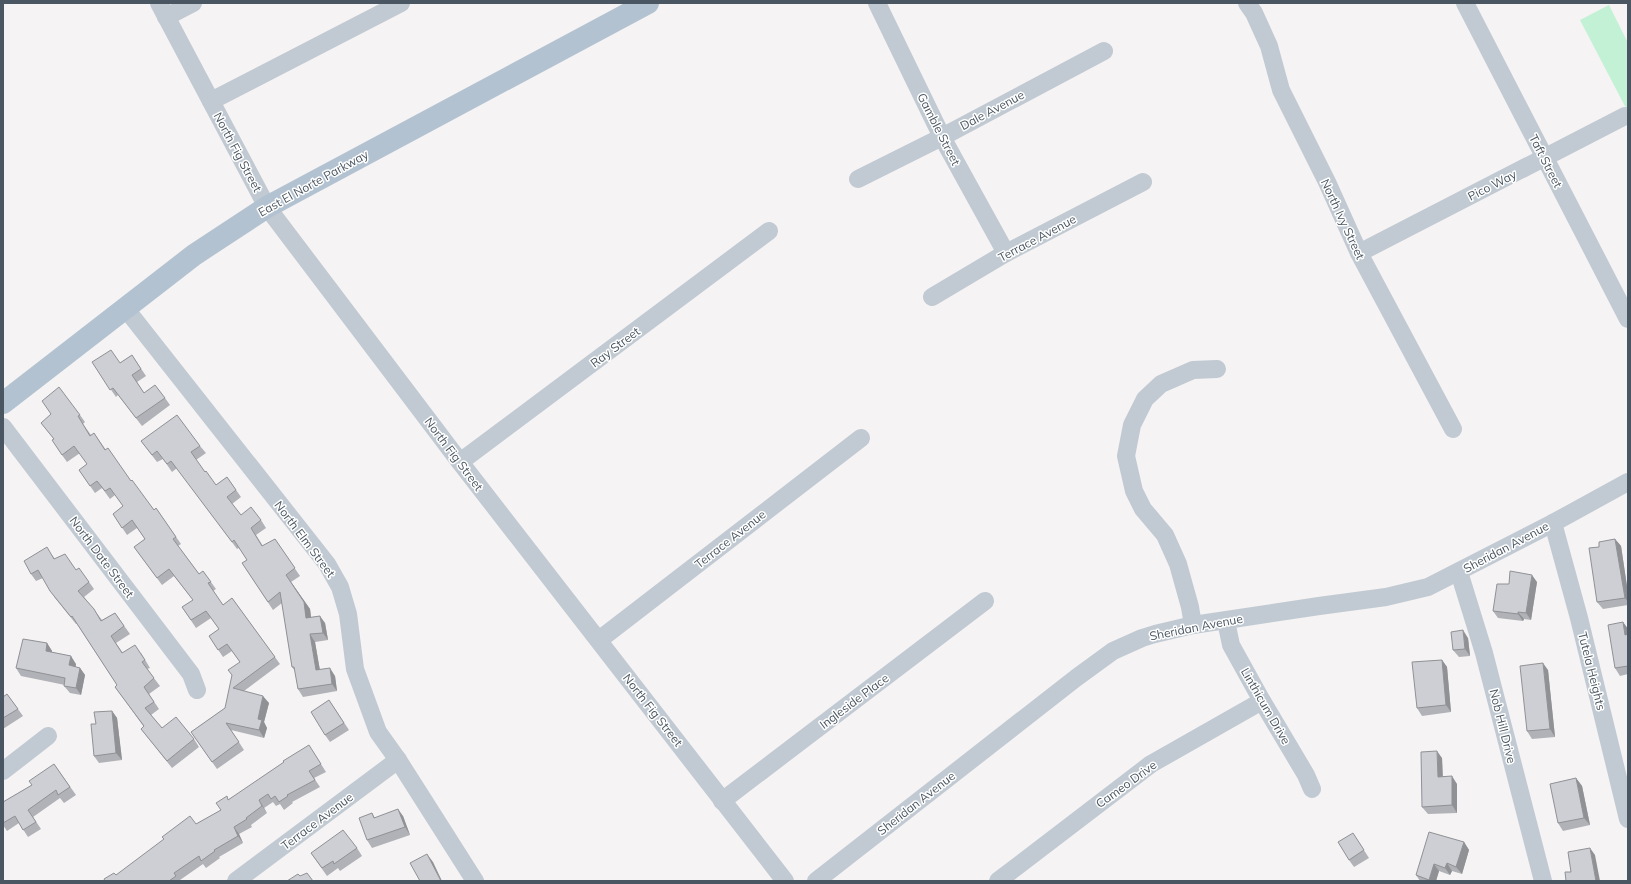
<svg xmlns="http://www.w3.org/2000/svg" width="1631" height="884" viewBox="0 0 1631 884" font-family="Mulish,sans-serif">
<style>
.green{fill:#c3f1d5}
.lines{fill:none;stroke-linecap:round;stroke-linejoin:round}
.minor{stroke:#c1cad2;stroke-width:18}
.major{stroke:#b3c2d1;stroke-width:22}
.wall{fill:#b0b2b7}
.shaded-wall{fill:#909195}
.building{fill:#cdcfd5;stroke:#909195}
.labels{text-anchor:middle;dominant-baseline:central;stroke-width:3;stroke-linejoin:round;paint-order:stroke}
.street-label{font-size:12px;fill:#4a5661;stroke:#fff}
</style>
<rect width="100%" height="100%" fill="#f5f3f3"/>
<path class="green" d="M1609 5 1628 43V112L1580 20Z"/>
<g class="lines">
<g class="minor">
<path d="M159 3 267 207 460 462 785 881"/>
<path d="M877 3 942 137 1006 253"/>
<path d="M1247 3 1254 13 1269 46 1281 90 1327 182 1359 253 1453 429"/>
<path d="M1465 3 1628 319"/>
<path d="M166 17 193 3"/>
<path d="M211 101 401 3"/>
<path d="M858 179 942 137 1104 51"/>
<path d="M1359 253 1625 116"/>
<path d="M932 297 1006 253 1143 182"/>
<path d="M126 309 327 564 340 587 348 614 355 669 378 732 398 760 475 881"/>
<path d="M3 427 191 674 197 690"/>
<path d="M460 462 769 231"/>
<path d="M1553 523 1579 618 1628 819"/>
<path d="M1459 572 1484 653 1543 881"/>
<path d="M1226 621 1231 645 1262 701 1306 775 1312 789"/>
<path d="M1193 625 1190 607 1178 564 1165 535 1143 509 1134 491 1126 456 1132 425 1145 399 1161 384 1193 370 1217 369"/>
<path d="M599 640 861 438"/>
<path d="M3 771 48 736"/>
<path d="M722 801 985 601"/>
<path d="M236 881 398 760"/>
<path d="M816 881 1076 678 1113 651 1142 638 1155 634 1193 625 1319 606 1386 597 1428 587 1553 523 1628 482"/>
<path d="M998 881 1151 764 1262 701"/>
</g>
<path class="major" d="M3 403 194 255 267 207 648 3"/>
</g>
<g class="wall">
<path d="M132 355 146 376 137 382 144 393 165 398 170 405 142 426 118 395 116 397 92 362 120 363Z"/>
<path d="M80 415 85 422 83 424 91 435 94 433 106 450 154 510 156 508 181 544 178 546 199 574 203 571 216 589 213 591 223 605 232 598 280 664 244 691 269 703 264 722 267 728 264 738 231 730 244 750 217 769 191 732 225 708 240 662 232 651 223 657 209 636 219 629 211 618 196 628 182 607 193 600 174 576 162 585 134 547 145 539 137 528 127 535 113 514 123 506 115 495 110 499 102 488 95 493 79 470 87 464 80 453 67 462 62 455 54 439 41 423Z"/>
<path d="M141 441 200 446 206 453 196 460 205 472 216 485 227 477 241 497 232 504 241 515 261 520 266 528 256 535 263 546 275 539 300 576 291 582 310 609 311 617 325 623 328 640 315 642 320 670 335 676 337 691 303 697 298 689 295 671 292 667 282 603 273 610 242 563 247 560 239 548 237 549 177 468 172 472 163 459 157 462Z"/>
<path d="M1615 539 1621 546 1628 593V605L1603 609 1597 602 1599 547Z"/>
<path d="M52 555 55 559 76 570 89 582 94 589 84 597 102 620 115 613 130 634 116 643 123 653H141L150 668 147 669 160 686 149 694 159 709 151 715 162 728 194 739 199 747 172 768 141 729 144 727 115 687 117 685 77 624H76L55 598 43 578 36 581 31 574Z"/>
<path d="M1537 582 1531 620 1524 619 1523 621 1498 618 1493 611 1509 584Z"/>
<path d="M1623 622 1628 629V674L1620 676 1615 668Z"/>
<path d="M1468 638 1470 656 1459 657 1453 650Z"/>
<path d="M47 643 52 651V652L76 664V667L80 668 85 675 81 695 70 693 64 686 65 685 21 676 16 668Z"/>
<path d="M1442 660 1447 667 1451 712 1422 716 1417 708Z"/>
<path d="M1548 670 1555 737 1532 739 1527 731Z"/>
<path d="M7 694 23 716 3 729V697Z"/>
<path d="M329 700 349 730 330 742 325 735Z"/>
<path d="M112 711 117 718 122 760 99 763 94 756Z"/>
<path d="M314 753 326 772 314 778 320 787 292 802 293 803 284 810 280 804 276 806 273 802 264 808 267 813 251 825 252 827 239 834 243 843 219 857 220 858 206 868 203 864 180 880V881H105L116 875 196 824 221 810 229 799Z"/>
<path d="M1442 758 1443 777 1457 784V813L1428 814 1422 807Z"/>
<path d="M54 764 76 795 64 803 60 798 33 817 41 829 28 837 19 823 7 831 3 825V802L32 785Z"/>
<path d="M1576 778 1582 786 1590 825 1563 831 1558 823Z"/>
<path d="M372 813 375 818 403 816 410 835 372 848 367 840Z"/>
<path d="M1358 841 1369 858 1354 867 1349 860Z"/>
<path d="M1464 842 1469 850 1462 874 1452 871 1450 875 1439 871 1436 881H1420L1416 875Z"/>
<path d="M357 848 362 856 340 871 338 868 327 876 311 853Z"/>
</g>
<g class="shaded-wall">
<path d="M1615 539 1621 546 1628 593V602L1625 598Z"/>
<path d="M1532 575 1537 582 1531 620 1526 613Z"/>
<path d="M291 582 310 609 312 625 306 618Z"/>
<path d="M1518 612 1524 619 1523 621 1518 614Z"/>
<path d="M320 616 325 623 328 640 323 633Z"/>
<path d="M1623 622 1628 629V639L1625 635Z"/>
<path d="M1463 630 1468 638 1470 656 1465 649Z"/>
<path d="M310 634 315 642 321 677 316 670Z"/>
<path d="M47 643 52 651 51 658 46 651Z"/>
<path d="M71 656 76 664 74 673 69 665Z"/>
<path d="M1442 660 1447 667 1451 712 1446 705Z"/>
<path d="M1543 663 1548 670 1555 737 1550 729Z"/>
<path d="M80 668 85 675 81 695 76 688Z"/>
<path d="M330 668 335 676 337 691 332 684Z"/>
<path d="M263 696 269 703 264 722 267 728 264 738 259 730 258 719Z"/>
<path d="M112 711 117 718 122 760 116 753Z"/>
<path d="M1437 751 1442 758 1443 785 1438 777Z"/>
<path d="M1452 776 1457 784V813L1452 805Z"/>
<path d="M1576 778 1582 786 1590 825 1584 818Z"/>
<path d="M259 800 264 808 267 813 262 806Z"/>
<path d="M398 809 403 816 410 835 405 827Z"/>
<path d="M234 827 239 834 243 843 238 836Z"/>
<path d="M1464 842 1469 850 1462 874 1456 867Z"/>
<path d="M1590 848 1595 855 1600 881H1596Z"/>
<path d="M427 854 433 862 442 881H441Z"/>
<path d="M1447 863 1452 871 1450 875 1445 868Z"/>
<path d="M1434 864 1439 871 1436 881H1430L1429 880Z"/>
</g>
<g class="building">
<path d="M111 350 120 363 132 355 141 369 132 375 144 393 155 385 165 398 136 418 113 388 110 390 92 362Z"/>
<path d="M59 387 80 415 78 416 90 436 94 433 105 450 108 448 131 481 132 480 154 510 156 508 176 537 173 539 199 574 203 571 211 582 208 583 223 605 232 598 275 657 233 688 263 696 258 719 262 720 259 730 226 723 239 742 212 762 191 732 225 708 232 675 228 670 240 662 227 644 218 650 209 636 219 629 206 611 191 620 182 607 193 600 169 569 157 578 134 547 145 539 132 520 122 528 113 514 123 506 110 488 105 491 97 481 90 486 79 470 87 464 74 446 62 455 52 440 54 439 41 423 51 414 42 401Z"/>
<path d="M177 415 200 446 191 452 205 472 206 471 216 485 227 477 236 490 227 497 241 515 251 507 261 520 251 528 262 546 275 539 295 568 286 575 304 602 306 618 320 616 323 633 310 634 316 670 330 668 332 684 298 689 294 667H292L280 592 268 602 242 563 247 560 234 540 232 542 171 461 167 464 157 451 152 455 141 441Z"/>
<path d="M1615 539 1625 598 1597 602 1589 548 1599 547V542Z"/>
<path d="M47 547 54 559 65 554 76 570 79 568 89 582 78 591 94 609 101 621 115 613 124 626 111 636 122 653 135 645 145 660 142 662 154 678 144 687 154 702 145 708 162 728 176 717 194 739 167 761 141 729 144 726 115 687 117 685 72 616 71 617 50 591 38 570 31 574 24 561Z"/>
<path d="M1510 571 1532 575 1526 613 1518 612V614L1493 611 1497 584H1509Z"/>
<path d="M1623 622 1625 635 1628 634V666L1615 668 1608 625Z"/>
<path d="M1463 630 1465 649 1453 650 1451 632Z"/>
<path d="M23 639 47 643 46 651 71 656 69 665 80 668 76 688 64 686 65 678 16 668Z"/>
<path d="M1442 660 1446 705 1417 708 1412 662Z"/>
<path d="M1543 663 1550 729 1527 731 1520 666Z"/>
<path d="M7 694 18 709 3 718V697Z"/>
<path d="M329 700 344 723 325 735 311 712Z"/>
<path d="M112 711 116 753 94 756 91 724H96L94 712Z"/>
<path d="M309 745 321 764 309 771 315 780 287 795 288 796 279 802 275 796 271 799 268 794 259 800 262 806 246 818 247 819 234 827 238 836 214 850 215 851 201 861 199 856 174 873 176 876 169 881H105L104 879 114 873 116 875 164 839 162 837 190 816 196 824 221 810 216 803 227 796 228 800 284 762 283 761Z"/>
<path d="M1437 751 1438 777 1452 776V805L1422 807 1421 752Z"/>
<path d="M54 764 70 787 58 795 56 790 28 810 36 822 23 830 15 816 3 823V802L32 785 29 781Z"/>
<path d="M1576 778 1584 818 1558 823 1550 784Z"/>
<path d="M398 809 405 827 367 840 359 818 372 813 374 818Z"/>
<path d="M343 830 357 848 334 864 333 861 322 868 311 853Z"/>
<path d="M1429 832 1464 842 1456 867 1447 863 1445 868 1434 864 1429 880 1416 875Z"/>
<path d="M1353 833 1364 850 1349 860 1338 842Z"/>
<path d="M1590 848 1596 881H1566L1565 872H1571L1568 852Z"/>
<path d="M427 854 441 881H420L410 863Z"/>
<path d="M307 873 313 881H287L298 874 300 876Z"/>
</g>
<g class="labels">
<g class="street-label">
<text transform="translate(992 110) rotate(-28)">Dale Avenue</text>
<text transform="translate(939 129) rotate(63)">Gamble Street</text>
<text transform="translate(238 152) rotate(62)">North Fig Street</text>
<text transform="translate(1546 161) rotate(63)">Taft Street</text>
<text transform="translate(313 183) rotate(-29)">East El Norte Parkway</text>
<text transform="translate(1492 185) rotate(-27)">Pico Way</text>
<text transform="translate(1343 219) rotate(65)">North Ivy Street</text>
<text transform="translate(1037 238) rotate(-28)">Terrace Avenue</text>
<text transform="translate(615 347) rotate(-37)">Ray Street</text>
<text transform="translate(454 454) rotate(53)">North Fig Street</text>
<text transform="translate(305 539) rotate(53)">North Elm Street</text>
<text transform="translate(730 539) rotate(-38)">Terrace Avenue</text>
<text transform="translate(1506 547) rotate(-28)">Sheridan Avenue</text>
<text transform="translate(102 557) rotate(53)">North Date Street</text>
<text transform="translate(1196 627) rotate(-11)">Sheridan Avenue</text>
<text transform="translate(1592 671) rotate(76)">Tutela Heights</text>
<text transform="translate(854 701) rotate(-37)">Ingleside Place</text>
<text transform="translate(1266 706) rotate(60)">Linthicum Drive</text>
<text transform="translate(653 710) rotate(52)">North Fig Street</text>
<text transform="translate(1503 726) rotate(76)">Nob Hill Drive</text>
<text transform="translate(1126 784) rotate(-36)">Cameo Drive</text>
<text transform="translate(916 803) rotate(-38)">Sheridan Avenue</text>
<text transform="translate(317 821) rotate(-37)">Terrace Avenue</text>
</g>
</g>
<rect width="1631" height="884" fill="none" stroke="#4a5661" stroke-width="8"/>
</svg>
